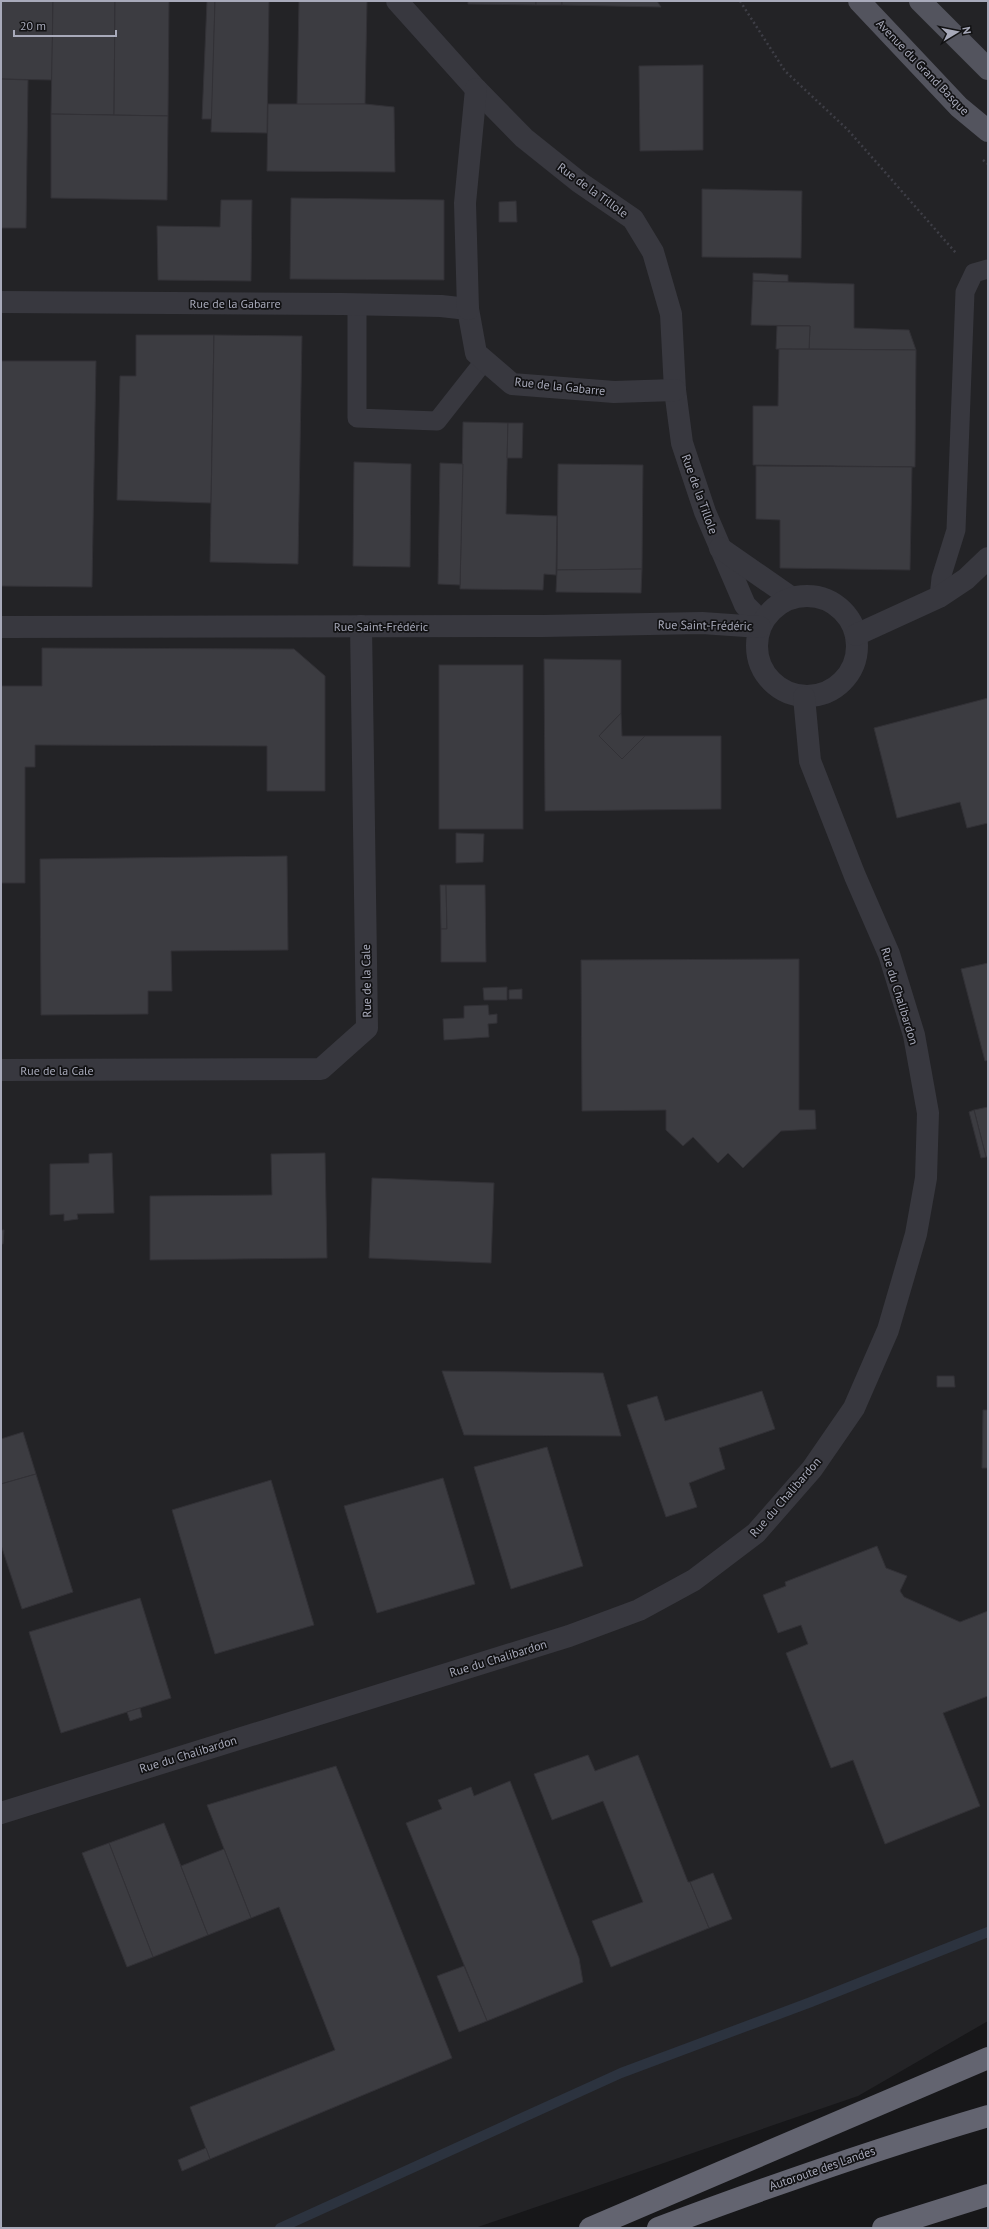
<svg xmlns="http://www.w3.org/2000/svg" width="989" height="2229" viewBox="0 0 989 2229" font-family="'PT Sans',sans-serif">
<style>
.built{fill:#232326}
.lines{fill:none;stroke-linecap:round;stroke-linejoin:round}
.stream{stroke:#2c333f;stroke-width:10}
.building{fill:#3c3c41;stroke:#323136}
.path{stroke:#3e3e46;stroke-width:2.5;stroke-dasharray:2 3;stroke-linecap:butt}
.lane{stroke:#38383f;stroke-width:19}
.street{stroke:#38383f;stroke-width:22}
.primary{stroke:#53545e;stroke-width:22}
.highway{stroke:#636470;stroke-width:22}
.labels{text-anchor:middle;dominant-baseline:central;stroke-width:3.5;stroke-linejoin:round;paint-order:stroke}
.street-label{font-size:12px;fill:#a8aaba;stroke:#121214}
</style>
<rect width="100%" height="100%" fill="#171719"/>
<path class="built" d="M1 1H988V2021L858 2096 475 2228H1Z"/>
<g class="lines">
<path class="stream" d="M280 2228 621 2073 811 2002 988 1932"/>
</g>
<g class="building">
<path d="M1 1H53L52 80 1 79Z"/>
<path d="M53 1H115L114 115 51 114Z"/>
<path d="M115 1H169L168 116 114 115Z"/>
<path d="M207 1H215L212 119H202Z"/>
<path d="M215 1H269L267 133 211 132Z"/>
<path d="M299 1H367L365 104 297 105Z"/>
<path d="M468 1H536V5L468 4Z"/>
<rect x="536" y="1" width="26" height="4"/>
<path d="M562 1H657L661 7 562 5Z"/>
<path d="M703 65V150L640 151 639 66Z"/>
<path d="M1 79 28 80 26 228H1Z"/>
<path d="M268 104H365L394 107 395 172 267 171Z"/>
<path d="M51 114 168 116 167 200 51 198Z"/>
<path d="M702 189 802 191 801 258 702 257Z"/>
<path d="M291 198 444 200V280L290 279Z"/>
<path d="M221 200H252L251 281 158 280 157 226 220 227Z"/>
<path d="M516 201 517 222H499V202Z"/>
<path d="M753 273 788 275V282L753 281Z"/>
<path d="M753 281 854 284V328L909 330 916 350 809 349 810 326 751 325Z"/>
<path d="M777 326H810L809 349H776Z"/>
<path d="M136 335H214L211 503 117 500 120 376H136Z"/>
<path d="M214 335 302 336 298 564 210 562Z"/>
<path d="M779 349 916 350 915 467 753 465V406H778Z"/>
<path d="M1 361H96L92 587 1 586Z"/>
<path d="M463 422 508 423 506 514 557 516 556 575 544 574 543 590 460 589Z"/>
<path d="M508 423H523L522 458H507Z"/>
<path d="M354 462 411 464 410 567 353 566Z"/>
<path d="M440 463 463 464 460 585 438 584Z"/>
<path d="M558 464 643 465 642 569 557 570Z"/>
<path d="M756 466 912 467 910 570 780 568V520L756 519Z"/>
<path d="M642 569 641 593 556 592 557 570Z"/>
<path d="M42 648 294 649 325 676V791H267V746L35 745V767H25V883H1V686H42Z"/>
<path d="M544 659 621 660V713L599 736 622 759 645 736H721V809L545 811Z"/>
<rect x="439" y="665" width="84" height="164"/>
<path d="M988 698V823L967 828 960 802 897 818 874 728Z"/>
<path d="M621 713 622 736H645L622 759 599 736Z"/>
<path d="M456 833 484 834 483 862 456 863Z"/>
<path d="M287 856 288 950 171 951 172 991H148V1014L41 1015 40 859Z"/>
<path d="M440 885H446L447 929H441Z"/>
<path d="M446 885H485L486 962H441V929H447Z"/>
<path d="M799 959V1110H815L816 1129 781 1131 743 1168 728 1153 718 1163 693 1137 683 1146 666 1130V1110L582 1111 581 960Z"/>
<path d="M988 963V1060L985 1061 961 969Z"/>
<path d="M507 987V1000H484L483 988Z"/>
<path d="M522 989V999H509V990Z"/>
<path d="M488 1005 489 1015 497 1014V1023L488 1024 489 1037 444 1040 443 1019 464 1018V1006Z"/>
<path d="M988 1107V1156L986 1157 974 1110Z"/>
<path d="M974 1110 986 1157 981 1158 969 1112Z"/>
<path d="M112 1153 114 1213 77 1214 78 1219 64 1221V1214L50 1215V1164L89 1163V1154Z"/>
<path d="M325 1153 327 1258 150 1260V1196L272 1195 271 1154Z"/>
<path d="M372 1178 494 1183 491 1263 369 1258Z"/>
<path d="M1 1230H4L3 1244H1Z"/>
<path d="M442 1371 603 1373 621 1436 464 1435Z"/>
<path d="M937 1376H954L955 1387H937Z"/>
<path d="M762 1391 775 1429 719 1448 725 1469 689 1483 697 1507 666 1517 627 1405 657 1396 665 1421Z"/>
<path d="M983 1410H988V1468H982Z"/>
<path d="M23 1432 36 1474 1 1484V1439Z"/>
<path d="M547 1447 583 1566 511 1589 474 1467Z"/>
<path d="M36 1474 73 1592 22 1609 1 1545V1484Z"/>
<path d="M443 1478 475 1584 377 1613 344 1506Z"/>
<path d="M271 1480 314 1625 215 1654 172 1510Z"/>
<path d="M877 1546 886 1568 907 1576 900 1591 904 1597 960 1622 988 1611V1696L943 1713 980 1806 885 1844 853 1760 831 1768 786 1653 808 1644 801 1625 778 1633 763 1595 786 1586 785 1582Z"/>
<path d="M140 1598 171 1698 61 1733 29 1632Z"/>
<path d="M140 1708 142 1717 130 1721 127 1712Z"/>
<path d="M588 1755 595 1771 638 1755 688 1882H690L709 1928 611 1967 592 1921 643 1902 603 1801 552 1820 534 1774Z"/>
<path d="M336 1766 452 2058 210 2159 190 2107 335 2050 279 1907 251 1918 207 1805Z"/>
<path d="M510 1781 579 1958 583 1982 487 2021 406 1823 442 1809 438 1800 471 1787 474 1796Z"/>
<path d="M164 1823 208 1935 153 1957 109 1843Z"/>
<path d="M109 1843 153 1957 127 1967 82 1853Z"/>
<path d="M224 1849 251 1918 208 1935 181 1866Z"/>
<path d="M713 1873 732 1919 709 1928 690 1882Z"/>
<path d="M464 1966 487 2021 459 2032 437 1976Z"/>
<path d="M206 2148 210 2159 182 2171 178 2160Z"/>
</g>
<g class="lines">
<g class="path">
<path d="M740 1 785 71 848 130 956 253"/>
<path d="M983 160 988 164"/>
</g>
<g class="lane">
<path d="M357 305V418L437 421 485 360"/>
<path d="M939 597 941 578 956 530 965 292 974 273 988 269"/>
</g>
<g class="street">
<path d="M397 1 476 89 524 138 579 182 633 219 653 252 671 314 675 390 682 443 705 512 745 605 762 622"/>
<path d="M1 302 342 304 441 306 468 309 476 353 512 384 614 392 675 390"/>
<path d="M468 309 465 203 476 89"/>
<path d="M720 548 792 598"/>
<circle cx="807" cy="646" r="50"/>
<path d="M1 627 543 626 702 623 760 627"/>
<path d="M856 635 939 597 966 579 988 558"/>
<path d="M1 1070 321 1069 367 1028 361 626"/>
<path d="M1 1813 569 1636 639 1610 694 1580 756 1533 812 1469 854 1408 888 1330 916 1234 926 1178 928 1113 914 1035 889 954 855 876 810 761 804 697"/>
</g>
<g class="primary">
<path d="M859 1 959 107 988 131"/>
<path d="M920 1 988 69"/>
</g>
<g class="highway">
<path d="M590 2228 988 2058"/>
<path d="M658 2228C767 2187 876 2149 988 2116"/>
<path d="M883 2228 988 2195"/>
</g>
</g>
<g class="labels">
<g class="street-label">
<text transform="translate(923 67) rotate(46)">Avenue du Grand Basque</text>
<text transform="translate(593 190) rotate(36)">Rue de la Tillole</text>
<text x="235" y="303">Rue de la Gabarre</text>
<text transform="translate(560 386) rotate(6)">Rue de la Gabarre</text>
<text transform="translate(700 494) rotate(70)">Rue de la Tillole</text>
<text transform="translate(705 625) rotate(1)">Rue Saint-Frédéric</text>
<text x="381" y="626">Rue Saint-Frédéric</text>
<text transform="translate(366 981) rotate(-91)">Rue de la Cale</text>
<text transform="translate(900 996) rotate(73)">Rue du Chalibardon</text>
<text x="57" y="1070">Rue de la Cale</text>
<text transform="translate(785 1497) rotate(-49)">Rue du Chalibardon</text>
<text transform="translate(498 1658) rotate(-17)">Rue du Chalibardon</text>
<text transform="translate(188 1754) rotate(-17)">Rue du Chalibardon</text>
<text transform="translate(822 2168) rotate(-19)">Autoroute des Landes</text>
</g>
</g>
<rect width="989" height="2229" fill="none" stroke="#a8aaba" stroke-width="4"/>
<g transform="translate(957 32) rotate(80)" stroke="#121214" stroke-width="3" paint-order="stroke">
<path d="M0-3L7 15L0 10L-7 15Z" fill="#a8aaba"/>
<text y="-6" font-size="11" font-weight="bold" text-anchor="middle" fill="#a8aaba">N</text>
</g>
<path d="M14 30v6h102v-6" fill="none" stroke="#a8aaba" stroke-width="2"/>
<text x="20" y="30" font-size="12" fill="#a8aaba" stroke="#121214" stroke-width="3" paint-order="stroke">20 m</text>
</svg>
